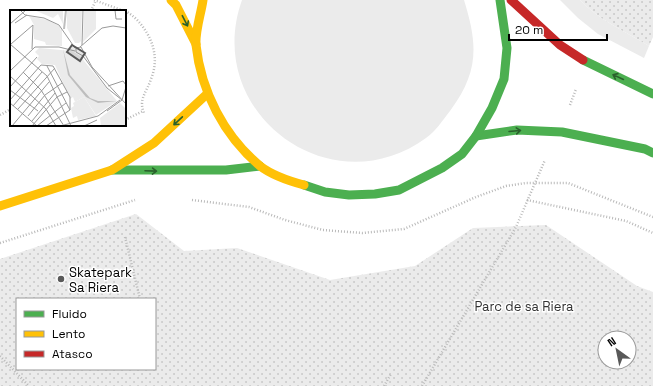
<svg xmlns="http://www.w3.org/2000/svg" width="653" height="386" viewBox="0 0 653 386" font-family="'Space Grotesk',sans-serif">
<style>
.green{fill:#ebebeb}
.park{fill:url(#park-dots);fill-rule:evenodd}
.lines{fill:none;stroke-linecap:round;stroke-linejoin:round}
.path{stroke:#b9b9b9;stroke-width:2.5;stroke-dasharray:1 2;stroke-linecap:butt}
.fast{stroke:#4caf50;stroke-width:9}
.slow{stroke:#ffc107;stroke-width:9}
.jam{stroke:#c62828;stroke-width:9}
.oneway{stroke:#2a602c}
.poi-dot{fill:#595959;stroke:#fff;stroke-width:1.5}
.labels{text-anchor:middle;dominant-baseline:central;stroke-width:3;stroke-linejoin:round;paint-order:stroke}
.poi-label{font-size:13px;fill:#000;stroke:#fff;text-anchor:start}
.park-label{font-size:13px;fill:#323232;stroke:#fff}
.inset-river{fill:none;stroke:#bebebe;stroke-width:2}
.inset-road{fill:none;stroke:#999;stroke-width:1}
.view{fill:#595959;fill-opacity:0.15;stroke:#595959;stroke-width:2}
.inset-edge{fill:none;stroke:#000;stroke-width:2}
</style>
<defs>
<pattern id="park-dots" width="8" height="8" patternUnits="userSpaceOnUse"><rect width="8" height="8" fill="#ebebeb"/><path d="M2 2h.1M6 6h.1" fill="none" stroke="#c8c8c8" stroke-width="1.8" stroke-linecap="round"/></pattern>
</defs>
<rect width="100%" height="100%" fill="#fff"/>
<g class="green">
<path d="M242 0H464C478 45 479 72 450 111 442 121 436 131 426 138 330 208 202 112 242 0Z"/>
<path d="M560 0H580C599 20 626 32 649 46L644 58 598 34 578 18Z"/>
</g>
<g class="park">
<path d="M580 0H653V37L649 46C626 32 599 20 580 0Z"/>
<path d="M136 214 184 251 237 248 330 280 415 266 473 228 546 225 637 286 653 292V386H0V259ZM17 299H155V369H17ZM605 338H629V362H605Z"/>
</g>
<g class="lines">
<g class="path">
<path d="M94 0 124 11"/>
<path d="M91 11 96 0"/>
<path d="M125 11C133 15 140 22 145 30 155 45 158 62 151 79 147 92 138 99 144 113"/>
<path d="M570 105 576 89"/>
<path d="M0 115 11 109"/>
<path d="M125 120 143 111"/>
<path d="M192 200 249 207 285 220 323 230 362 233 404 229 476 197 506 186 526 183H568L653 217"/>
<path d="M527 200 626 221 653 233"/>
<path d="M125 237 140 299"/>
<path d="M0 243 135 200"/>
<path d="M0 356 29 386"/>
<path d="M384 386 391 374"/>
<path d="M422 386 516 227 545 160"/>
</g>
<g class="fast">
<path d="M583 60 653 94"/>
<path d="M476 136 517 130 562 132 645 149 653 153"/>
<path d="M112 170H226L260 166"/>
<path d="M304 185 325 192 349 195 375 194 399 190 442 168 462 154 476 136 492 108 504 79 507 48 500 0"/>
</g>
<g class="slow">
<path d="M171 0 176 5 196 44"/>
<path d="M203 0C201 14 195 31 196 45 201 91 224 136 260 166 273 176 289 181 304 185"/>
<path d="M0 206 112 170 154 143 207 94"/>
</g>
<path class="jam" d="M511 0 560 45 583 60"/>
</g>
<defs><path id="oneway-shaft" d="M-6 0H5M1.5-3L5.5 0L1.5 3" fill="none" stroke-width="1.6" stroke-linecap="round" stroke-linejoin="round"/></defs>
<g class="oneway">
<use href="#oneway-shaft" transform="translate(185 21) rotate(63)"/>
<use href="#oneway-shaft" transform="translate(618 77) rotate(-155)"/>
<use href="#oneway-shaft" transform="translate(178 121) rotate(137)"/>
<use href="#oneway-shaft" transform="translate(515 131) rotate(-5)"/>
<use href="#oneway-shaft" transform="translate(151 171) rotate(2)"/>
</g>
<circle class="poi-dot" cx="61" cy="279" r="4"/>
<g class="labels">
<g class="poi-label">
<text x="69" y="272">Skatepark<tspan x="69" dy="15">Sa Riera</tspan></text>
</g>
<g class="park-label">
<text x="524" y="306">Parc de sa Riera</text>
</g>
</g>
<g transform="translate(10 10)">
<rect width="116" height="116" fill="#fff"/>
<path d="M74 0H86V19L73 32ZM19 6 38 10 51 17 50 20 52 18V36L36 35 35 32 24 29V15ZM74 87 86 106 68 110 67 106 63 108 61 98 64 96 63 93ZM110 93 116 99V116H91L90 108Z" fill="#ebebeb"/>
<path d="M24 0H53V14L48 4 43 8ZM57 0H72L71 31 69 33H65L57 18Z" fill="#ebebeb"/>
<path d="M29 38 62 41 70 46 107 91 86 105 74 87 65 92 63 87 60 89 45 55 32 54 27 49 29 46 25 42Z" fill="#ebebeb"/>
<path d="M53 39 60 65 80 88 88 91H107L88 93 76 87 58 65Z" fill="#bebebe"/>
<path class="inset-river" d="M54 19 56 0"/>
<path class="inset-road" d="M10 0 15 5 34 8 49 15 65 38M105 0 106 9H112M5 13 17 5M0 14 16 0M0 34 37 66 61 116M1 34 23 15 22 39M72 35 73 0M70 37 92 18 103 16 116 18M37 56 60 100M0 61 25 37H49L65 41M13 62 31 80 54 116M0 66 36 99 46 116M98 76 113 71 116 75M0 77 27 47M0 80 28 101M0 90 31 55 43 56 60 87V100M112 90 97 78 73 46 66 42V38L71 37 82 57 116 94M0 93 27 116M3 96 32 62M8 99 45 58M97 101 112 90 116 77M18 106 35 85 52 73M22 111 45 83M54 115 88 106 110 90M2 116 39 72M22 116 47 87 57 82M27 116 56 93M36 116 60 100M74 116 87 110"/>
<path class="view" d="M62 35 75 43 70 51 57 42Z"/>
<rect width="116" height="116" class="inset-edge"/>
</g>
<rect x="16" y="298" width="140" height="72" fill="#ffffff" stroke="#999999"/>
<rect x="24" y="311" width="20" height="6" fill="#4caf50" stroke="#999999"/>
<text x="52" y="318" font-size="12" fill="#000000">Fluido</text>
<rect x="24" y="331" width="20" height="6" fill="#ffc107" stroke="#999999"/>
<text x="52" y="338" font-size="12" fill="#000000">Lento</text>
<rect x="24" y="351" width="20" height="6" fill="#c62828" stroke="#999999"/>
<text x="52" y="358" font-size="12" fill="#000000">Atasco</text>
<g transform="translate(617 350) rotate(327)"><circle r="19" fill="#ffffff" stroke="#999999"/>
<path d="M0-3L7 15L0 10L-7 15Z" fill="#595959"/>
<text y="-6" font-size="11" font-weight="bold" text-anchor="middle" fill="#000000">N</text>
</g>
<path d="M509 34v6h98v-6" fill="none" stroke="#000000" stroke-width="2"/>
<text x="515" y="34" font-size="12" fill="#000000" stroke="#ffffff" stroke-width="3" paint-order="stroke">20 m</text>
</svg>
